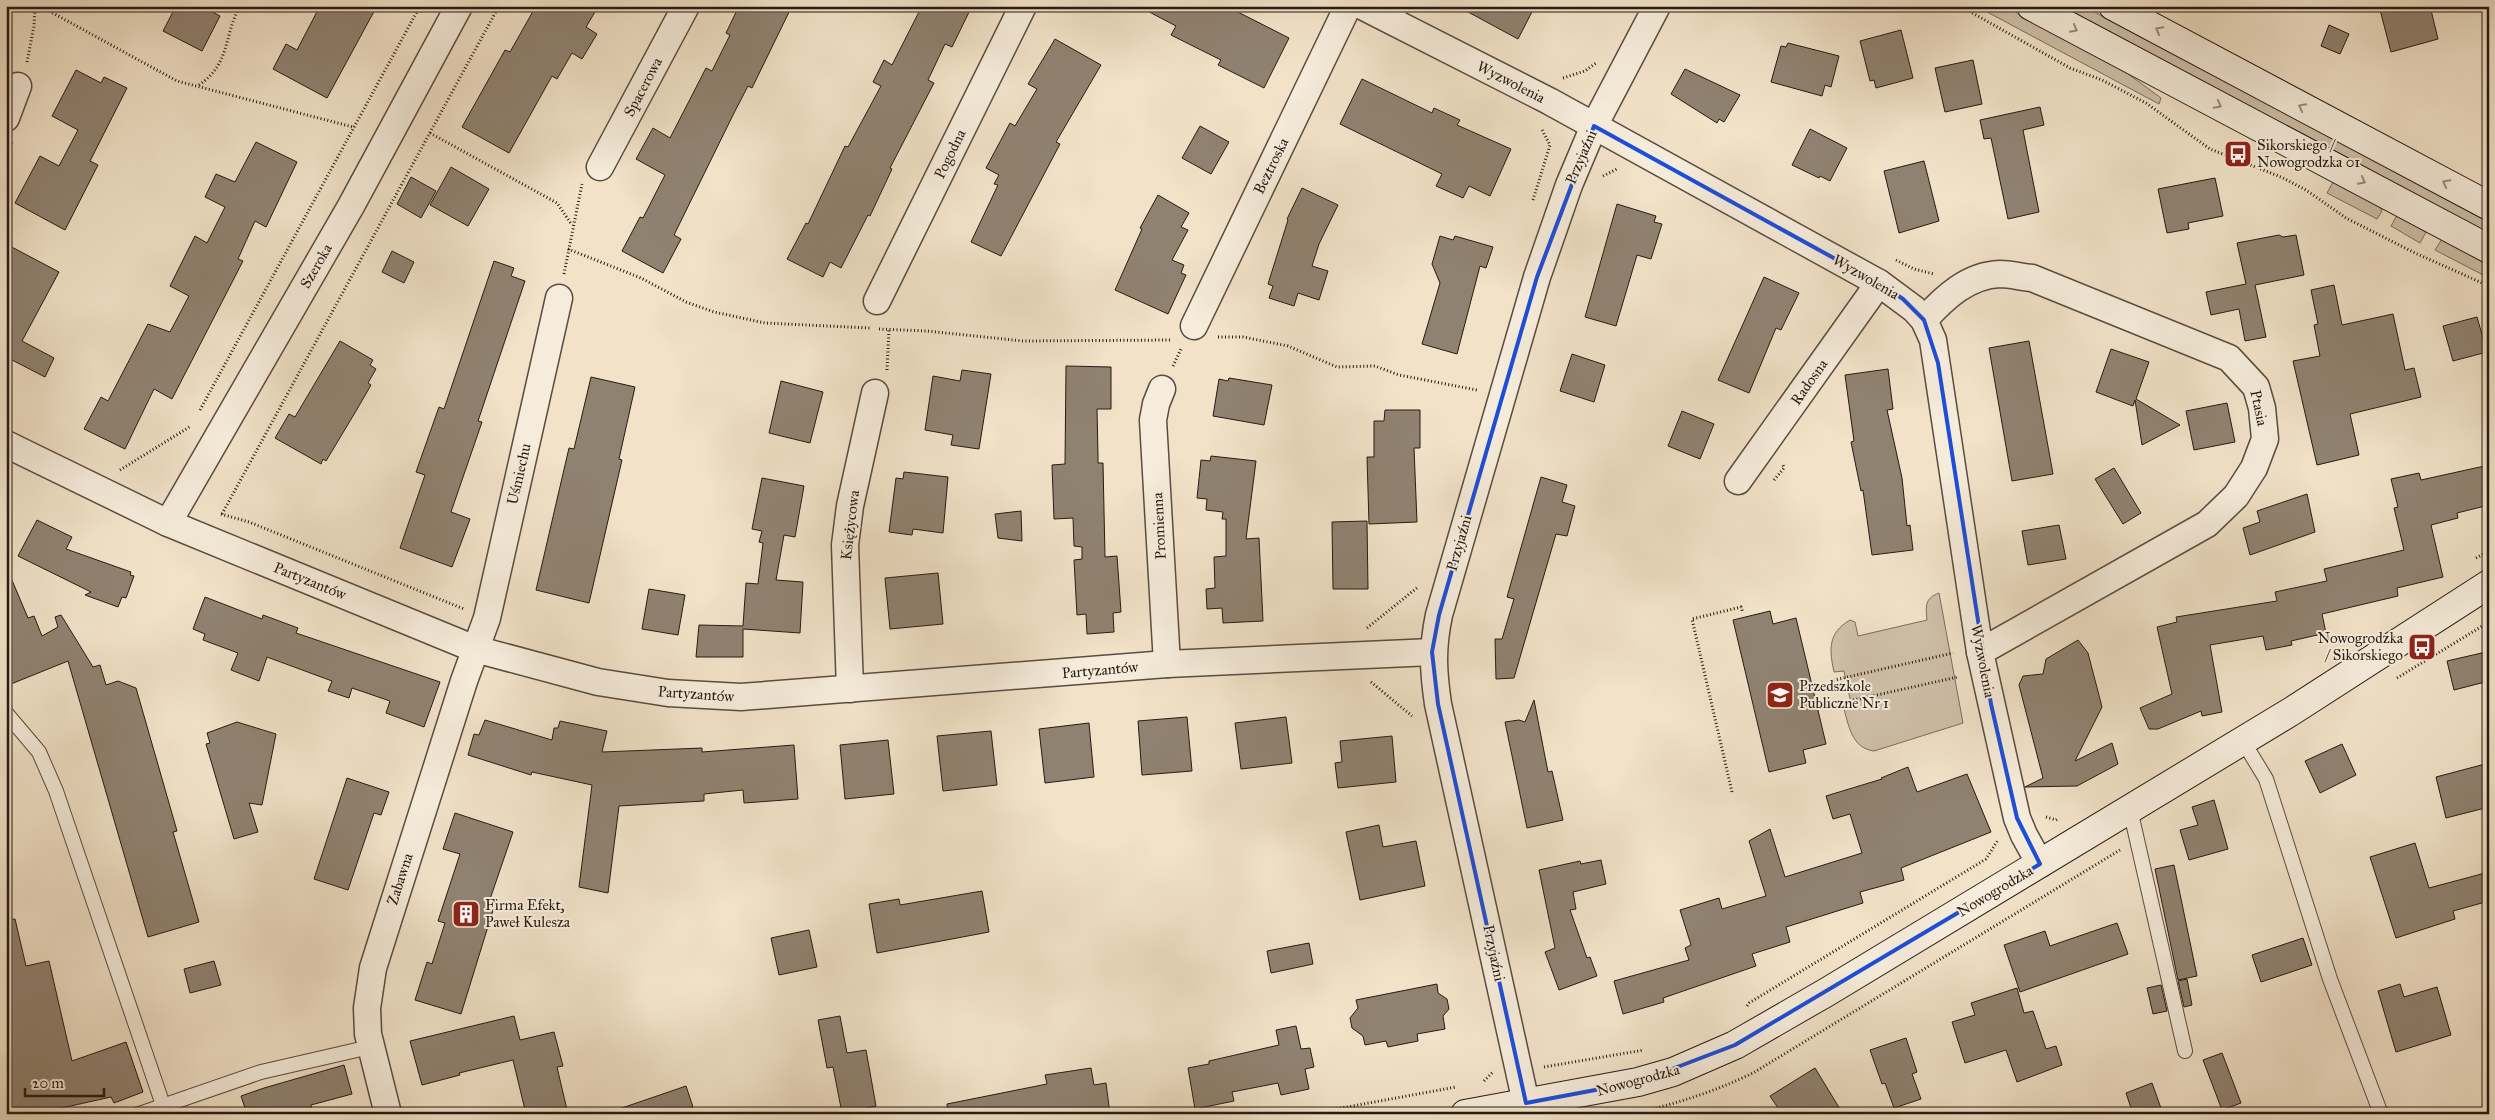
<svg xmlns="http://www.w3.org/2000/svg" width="2495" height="1120" viewBox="0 0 2495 1120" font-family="'IM FELL Great Primer',serif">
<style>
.green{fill:#cfc0a9;stroke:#7b6d5e}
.building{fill:#908271;stroke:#271a13}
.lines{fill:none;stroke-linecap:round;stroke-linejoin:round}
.lane-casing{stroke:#5a4c40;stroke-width:16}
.street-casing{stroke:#5a4c40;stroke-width:29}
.secondary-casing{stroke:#271a13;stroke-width:30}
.path{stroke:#271a13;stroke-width:3;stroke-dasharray:1 2.5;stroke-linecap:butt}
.lane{stroke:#f6ecdb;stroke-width:14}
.street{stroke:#f6ecdb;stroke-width:26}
.secondary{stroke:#f6ecdb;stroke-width:28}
.oneway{stroke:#998e81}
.marked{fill:none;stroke:#1d4ed8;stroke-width:4;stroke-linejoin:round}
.labels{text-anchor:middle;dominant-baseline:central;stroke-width:4;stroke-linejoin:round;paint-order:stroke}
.street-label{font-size:15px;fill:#271a13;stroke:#f6ecdb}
.poi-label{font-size:15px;fill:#271a13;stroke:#f6ecdb;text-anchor:start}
</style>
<rect width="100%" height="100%" fill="#f1e2c8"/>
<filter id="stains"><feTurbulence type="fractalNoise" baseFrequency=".004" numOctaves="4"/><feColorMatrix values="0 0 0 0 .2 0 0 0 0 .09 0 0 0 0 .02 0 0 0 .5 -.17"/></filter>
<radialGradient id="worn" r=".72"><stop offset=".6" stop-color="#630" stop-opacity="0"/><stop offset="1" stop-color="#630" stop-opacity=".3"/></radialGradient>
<g class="green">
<path d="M1976 6H2004L2120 68 2161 98 2159 104Z"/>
<path d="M2062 6H2083L2489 222V233Z"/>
<path d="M2333 182 2380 207 2382 211 2377 219 2327 193Z"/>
<path d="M2397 215 2426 232 2420 243 2391 226Z"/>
<path d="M2442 239 2489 264V278L2435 250Z"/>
<path d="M1939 593 1963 723 1874 751C1851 748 1849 725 1843 706L1851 703 1844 671 1834 672C1829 649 1828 633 1850 620L1855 622 1858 636 1927 620C1926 606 1924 599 1939 593Z"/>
</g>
<g class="building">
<path d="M176 6H201L220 16 202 51 163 31Z"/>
<path d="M320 6H377L327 98 273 69 286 44 297 50Z"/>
<path d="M536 6H583L595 12 586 27 597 34 582 59 572 53 557 79 552 76 509 153 462 127 505 50 510 52Z"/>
<path d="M739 6H792L752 88 748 86 734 113 674 235 681 239 663 273 622 251 640 217 643 218 665 175 636 159 653 128 670 138 706 68 712 71 730 35 726 33Z"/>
<path d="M922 6H972L952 47 945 44 928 80 934 83 890 168 892 169 870 216 868 215 841 268 830 262 823 277 787 259 806 223 808 224 845 146 848 147 881 86 873 82 884 60 892 65Z"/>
<path d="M1138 6H1226L1289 38 1264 88 1218 65 1221 60 1171 35 1176 26Z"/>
<path d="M1457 6H1535L1518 39Z"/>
<path d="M2379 6H2430L2438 39 2391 52Z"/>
<path d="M2329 25 2349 34 2340 54 2321 46Z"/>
<path d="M1901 30 1913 78 1876 88 1874 80 1870 81 1860 41Z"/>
<path d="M1055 39 1101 65 1056 142 1060 144 1001 256 971 242 998 185 994 184 999 175 986 168 1010 123 1015 126 1037 89 1028 84Z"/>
<path d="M1788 43 1839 56 1831 87 1825 85 1822 96 1771 82 1781 46 1786 47Z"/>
<path d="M1973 60 1982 104 1945 112 1935 68Z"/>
<path d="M1685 69 1740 95 1724 122 1719 119 1717 123 1671 94Z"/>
<path d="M76 70 101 83 104 77 127 88 90 161 98 165 65 230 15 203 40 156 59 166 78 130 52 116Z"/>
<path d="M1362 79 1432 113 1434 108 1460 120 1457 125 1511 149 1490 196 1469 186 1463 198 1436 186 1442 174 1340 124Z"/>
<path d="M2040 107 2044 125 2023 130 2039 212 2008 219 1991 138 1984 139 1980 120Z"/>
<path d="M1200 126 1229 142 1211 174 1182 158Z"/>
<path d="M1810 129 1847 148 1830 181 1820 176 1819 178 1792 165Z"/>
<path d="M256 142 297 162 266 227 255 221 238 259 243 261 172 399 154 389 125 449 84 429 101 397 108 401 148 324 170 332 189 296 170 286 195 236 207 243 225 207 205 197 216 174 235 182Z"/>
<path d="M1924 161 1939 221 1899 233 1884 171Z"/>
<path d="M451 167 489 189 468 226 430 205Z"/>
<path d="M411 177 436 191 421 218 397 204Z"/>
<path d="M2215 178 2223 216 2188 223 2189 229 2167 233 2158 189Z"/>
<path d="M1302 188 1338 205 1319 244 1312 266 1328 271 1319 300 1298 293 1294 306 1269 298 1273 286 1268 284 1288 220 1287 219Z"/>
<path d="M1158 195 1189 213 1181 227 1188 230 1172 260 1184 265 1181 273 1186 275 1168 314 1115 290 1142 229 1140 228Z"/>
<path d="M1617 204 1656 216 1654 222 1662 224 1651 259 1637 255 1616 326 1585 317Z"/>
<path d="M2279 235 2283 237 2296 235 2304 275 2255 285 2266 337 2245 341 2239 309 2211 315 2206 292 2246 284 2237 243Z"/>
<path d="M1440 236 1453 240 1455 236 1493 247 1486 268 1480 266 1457 354 1422 344 1440 283 1432 264Z"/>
<path d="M6 244 59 272 22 341 54 358 45 377 12 360 6 370Z"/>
<path d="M392 251 414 262 404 283 382 272Z"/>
<path d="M494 261 514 268 511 276 525 281 478 421 482 422 451 512 470 519 452 567 400 548 425 475 416 472 439 407 444 409Z"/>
<path d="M1764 277 1799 293 1781 330 1776 328 1749 393 1718 380Z"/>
<path d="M2334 285 2342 325 2393 314 2405 370 2414 368 2421 397 2350 414 2359 455 2317 465 2293 361 2320 356 2314 325 2318 324 2311 290Z"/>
<path d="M2477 317 2487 352 2453 361 2443 326Z"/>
<path d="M340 341 373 360 370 365 376 369 368 383 371 385 356 411 326 461 323 459 321 464 275 438 289 414 295 417Z"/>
<path d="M2029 341 2053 474 2012 481 1989 348Z"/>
<path d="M2111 349 2149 362 2136 399 2180 425 2142 445 2135 400 2133 406 2096 392Z"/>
<path d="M1572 354 1605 365 1594 402 1560 391Z"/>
<path d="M1066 366 1111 367V409H1097L1098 455V463H1103L1105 557 1117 556 1121 612 1113 613 1114 632 1087 634 1086 614 1077 615 1074 560 1082 559V547L1074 546 1073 518 1054 519 1052 465 1065 464Z"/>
<path d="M1888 369 1893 409 1887 410 1902 478 1907 526 1910 525 1913 550 1872 555 1863 490 1861 491 1851 442 1854 441 1845 375Z"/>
<path d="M962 370 991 374 979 449 951 445 953 435 925 430 933 376 960 381Z"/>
<path d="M591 377 635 387 619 459 622 460 589 603 536 590 569 448 574 449Z"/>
<path d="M1229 378 1272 385 1264 425 1213 416 1219 379 1228 381Z"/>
<path d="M781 381 823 392 810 443 769 433Z"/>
<path d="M2227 403 2235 442 2194 450 2186 411Z"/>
<path d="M1385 410H1420V448H1414L1417 522 1369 524 1367 457H1374V421H1384Z"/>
<path d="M1682 411 1714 424 1700 459 1668 446Z"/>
<path d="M1211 456 1256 461 1246 539 1259 538 1263 621 1223 623 1222 608 1207 609 1206 589 1215 588 1214 557 1226 556V519H1222L1223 512 1206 510 1207 499 1197 498 1201 460 1210 461Z"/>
<path d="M2489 465V505L2457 513 2458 518 2431 525 2443 577 2397 588 2398 596 2322 614 2326 633 2291 641 2292 645 2266 650 2263 636 2210 645 2222 712 2202 716 2201 711 2158 729H2149L2140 708 2172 694 2157 627 2177 622 2176 617 2277 601 2275 592 2327 581 2324 569 2404 550 2394 508 2398 507 2391 479 2419 473 2421 480Z"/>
<path d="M2114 468 2141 513 2123 524 2095 479Z"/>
<path d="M904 472 948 477 943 533 913 529 912 535 889 532 896 478 903 479Z"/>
<path d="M1541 477 1567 485 1562 502 1575 506 1567 536 1556 534 1514 678 1496 679 1495 639H1502L1514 599 1507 597Z"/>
<path d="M762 478 804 486 795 537 784 535 776 580 803 582 800 633 743 629V657H696L699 625 743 626 746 583 758 584 763 543 759 542 762 531 752 529Z"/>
<path d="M2307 494 2315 532 2250 555 2243 528 2260 522 2257 511Z"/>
<path d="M1021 511 1022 541 998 538 995 514Z"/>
<path d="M37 520 72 537 66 549 131 572 130 575 134 576 126 598 122 597 118 607 85 595 91 592 18 556Z"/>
<path d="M1367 521 1368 589H1333L1332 522Z"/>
<path d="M2059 525 2066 559 2028 565 2022 531Z"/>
<path d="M6 566 28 618 34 616 42 636 58 627 55 617 61 615 93 667 100 665 106 685 118 681 136 688 177 831 173 832 199 922 148 937 68 661 6 686Z"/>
<path d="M938 573 943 624 890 629 885 578Z"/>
<path d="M649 589 685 595 678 635 642 629Z"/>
<path d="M205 597 262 619 263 615 298 628 296 633 440 682 424 727 386 713 390 701 352 688 349 698 328 691 332 681 267 657 259 681 231 670 238 653 203 640 205 634 193 629Z"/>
<path d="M1770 611 1773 624 1796 618 1826 744 1803 750 1806 763 1769 772 1733 620Z"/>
<path d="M2078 640 2088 653 2102 707 2075 761 2112 743 2118 764 2077 786 2025 787 2043 778 2019 685 2023 676 2043 674 2046 659Z"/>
<path d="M2486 652 2489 664V681L2454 690 2447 661Z"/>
<path d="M1534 700 1548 772 1552 771 1563 820 1527 828 1505 722 1519 720 1525 722Z"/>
<path d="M1187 717 1192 771 1142 775 1138 721Z"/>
<path d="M1286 717 1292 763 1241 769 1235 723Z"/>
<path d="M485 720 552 740 554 728H558L560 721 607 731 602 752 702 748V752L794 745 798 799 744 803 743 790 704 794V801L619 806 608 893 579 887 592 785 532 772 531 775 468 755 474 734 479 735Z"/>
<path d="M237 722 276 734 262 805 249 803 258 832 234 839 206 744 210 743 207 733Z"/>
<path d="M1089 723 1094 777 1045 783 1039 729Z"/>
<path d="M991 731 997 785 943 791 937 736Z"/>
<path d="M1392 736 1396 782 1338 788 1335 763 1342 762 1340 741Z"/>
<path d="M888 740 894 794 845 799 840 745Z"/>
<path d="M2342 744 2356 775 2320 793 2305 761Z"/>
<path d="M2489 763V807L2446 818 2436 777Z"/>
<path d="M1908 767 1917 792 1967 774 1991 832 1901 868 1904 880 1860 892 1863 903 1786 927 1790 942 1752 954 1756 966 1663 998 1664 1002 1623 1014 1614 981 1689 960 1685 948 1691 945 1680 910 1719 898 1722 909 1766 896 1749 841 1770 829 1785 877 1862 853 1850 814 1833 819 1826 796 1882 779 1881 778Z"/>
<path d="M347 778 389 792 381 815 374 813 348 890 314 879Z"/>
<path d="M2214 800 2228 849 2189 860 2180 830 2198 825 2192 807Z"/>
<path d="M455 813 513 832 488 905 494 907 461 1014 415 1000 427 962 432 964 445 923 438 921 460 854 443 849Z"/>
<path d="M1379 825 1383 847 1416 841 1425 886 1360 900 1346 832Z"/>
<path d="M2415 843 2429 888 2489 872V901L2453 911 2455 919 2396 938 2370 857Z"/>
<path d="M1601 860 1606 884 1573 892 1576 909 1570 910 1587 958 1590 957 1597 976 1559 990 1545 952 1555 948 1539 870 1580 861 1581 864Z"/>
<path d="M2174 865 2197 976 2178 980 2155 869Z"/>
<path d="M982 891 989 932 877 953 869 904 899 899 900 905Z"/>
<path d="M15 919 26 966 49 961 72 1061 126 1042 143 1092 114 1103 111 1097 35 1114H6V920Z"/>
<path d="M2117 923 2128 954 2020 992 2004 945 2045 931 2050 946Z"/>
<path d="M809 930 817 967 779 975 771 938Z"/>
<path d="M2303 938 2312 965 2261 982 2252 955Z"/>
<path d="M1309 943 1313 964 1271 973 1267 951Z"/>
<path d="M214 961 221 985 190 993 184 969Z"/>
<path d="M2187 979 2192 1005 2184 1007 2178 981Z"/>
<path d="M1437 984 1438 993 1447 999 1449 1009 1443 1016 1445 1029 1417 1034 1418 1041 1388 1047 1386 1041 1365 1045 1363 1036 1352 1028 1350 1018 1358 1008 1356 1000Z"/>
<path d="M2400 984 2404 997 2437 987 2451 1035 2396 1052 2378 991Z"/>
<path d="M2161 985 2167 1011 2153 1014 2147 988Z"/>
<path d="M2017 988 2024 1013 2033 1011 2046 1049 2056 1046 2062 1065 2017 1082 2006 1050 1965 1063 1952 1022 1975 1015 1971 1003Z"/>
<path d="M514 1016 520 1040 554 1032 563 1066 557 1067 568 1114H526L513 1060 459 1073 460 1075 422 1085 410 1041Z"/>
<path d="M840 1016 847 1053 866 1050 876 1106 842 1113 833 1067 827 1068 818 1020Z"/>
<path d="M1296 1026 1301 1049 1310 1048 1314 1067 1305 1069 1309 1089 1281 1095 1278 1083 1232 1092 1234 1101 1195 1109 1188 1068 1209 1064V1061L1279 1045 1276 1030Z"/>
<path d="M1906 1038 1917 1072 1912 1074 1921 1099 1894 1108 1885 1083 1882 1084 1870 1050Z"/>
<path d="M2222 1053 2241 1103 2222 1110 2203 1060Z"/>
<path d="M344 1065 352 1094 311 1105 312 1114H247L241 1096 264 1088Z"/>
<path d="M1091 1068 1094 1085 1106 1083 1110 1114H948L947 1104 1047 1084 1045 1075Z"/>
<path d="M1815 1068 1843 1114H1782L1770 1096Z"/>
<path d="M2152 1083 2163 1114H2133L2126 1093Z"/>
<path d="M686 1086 693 1107 672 1114H617L616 1110Z"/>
</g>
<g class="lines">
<defs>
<g id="lane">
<path d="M1394 22 1401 6"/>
<path d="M6 713 39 752 56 791 163 1105"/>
<path d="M2243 741 2266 779 2330 979 2381 1114"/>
<path d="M2130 809 2185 1051"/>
<path d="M139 1114 261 1072 370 1047"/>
</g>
<g id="street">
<path d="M1362 6 1549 101 1879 283 1914 309 1924 320 1933 340 1980 652 2017 818 2024 835 2040 864"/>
<path d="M6 118 18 86"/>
<path d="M600 167 686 6"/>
<path d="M877 301 1023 6"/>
<path d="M1924 320C1944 298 1968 275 2000 274 2010 274 2021 277 2032 278L2229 358 2256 387 2262 408 2265 439 2254 468 2236 496 2207 524 1980 652"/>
<path d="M1194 326 1348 6"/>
<path d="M1162 389 1156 404 1153 420 1167 664"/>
<path d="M6 444 168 523 475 649 598 682 668 693 741 697 1167 664 1432 652"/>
<path d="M1738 481 1879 283"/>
<path d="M168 523 351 206 459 6"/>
<path d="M850 689 845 545 850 506 875 393"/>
<path d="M1526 1103 1438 704C1433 669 1432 649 1439 615L1537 277 1569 185 1594 126 1657 6"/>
<path d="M388 1114 368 1034 367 1008 373 968 464 681 487 618 559 298"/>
</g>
<g id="secondary">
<path d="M2031 6 2489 249"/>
<path d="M2113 6 2489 206"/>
<path d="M1465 1114 1638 1082 1673 1072 1735 1045 1827 992 2292 711 2489 584"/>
</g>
</defs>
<use href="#lane" class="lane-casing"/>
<use href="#street" class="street-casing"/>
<use href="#secondary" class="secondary-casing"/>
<g class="path">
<path d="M40 6 177 81 353 127"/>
<path d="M1960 6 2070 68 2102 80 2146 103 2210 149 2281 177 2306 190 2346 218 2415 253 2489 286"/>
<path d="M27 62 34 26 35 6"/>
<path d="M1563 78 1585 71 1596 63"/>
<path d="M199 85C231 63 223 37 240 6"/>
<path d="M430 133 557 203 572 225"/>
<path d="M6 160 12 142"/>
<path d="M1603 176 1617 169"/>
<path d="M1533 200 1550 145 1541 128"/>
<path d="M568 249 641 278 686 302 714 312 765 323 870 328"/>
<path d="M1896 260 1914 269 1934 274"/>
<path d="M564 274 582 184"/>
<path d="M879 329 927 331 1023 341 1172 340"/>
<path d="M1218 337H1243L1288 346 1337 367 1375 366 1399 375 1477 390"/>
<path d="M1173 366 1181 349"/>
<path d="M887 370 889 329"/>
<path d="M200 410 420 6"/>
<path d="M120 470 191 426"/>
<path d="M1774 480 1784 468 1783 465"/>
<path d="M221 514 249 522 464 609"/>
<path d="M222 514 499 6"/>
<path d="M2476 558 2489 551"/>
<path d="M1367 628 1418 587"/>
<path d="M2397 678 2489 622"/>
<path d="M1830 681 1953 653"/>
<path d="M1371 682 1412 716"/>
<path d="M1836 704 1958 677"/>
<path d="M1732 792 1692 619 1741 607 1743 613"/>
<path d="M2046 817 2056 820 2059 818"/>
<path d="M1747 1006 1749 1003 1986 859 1998 840"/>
<path d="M1544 1067 1644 1050"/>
<path d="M1484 1081 1493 1072"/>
<path d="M1309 1114 1456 1087"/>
<path d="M1632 1114C1675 1104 1714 1092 1753 1073L2120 850"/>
</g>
<use href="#lane" class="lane"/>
<use href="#street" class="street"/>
<use href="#secondary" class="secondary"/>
</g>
<defs><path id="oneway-chevron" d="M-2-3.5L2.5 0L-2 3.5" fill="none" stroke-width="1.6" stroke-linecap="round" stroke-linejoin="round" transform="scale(1.25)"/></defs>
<g class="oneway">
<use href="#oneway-chevron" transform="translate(2074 29) rotate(28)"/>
<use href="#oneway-chevron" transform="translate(2159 30) rotate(-152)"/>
<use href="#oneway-chevron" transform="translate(2218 105) rotate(28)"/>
<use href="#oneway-chevron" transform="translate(2302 107) rotate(-152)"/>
<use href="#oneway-chevron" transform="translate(2362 181) rotate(28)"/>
<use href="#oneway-chevron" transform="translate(2446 183) rotate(-152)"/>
</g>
<path class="marked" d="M1594 126 1879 283 1903 299 1924 320 1938 363 1991 704 2017 818 2040 864 1735 1045 1638 1082 1526 1103 1438 704 1432 652 1439 615 1537 277Z"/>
<defs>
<symbol id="bus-square" viewBox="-11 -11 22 22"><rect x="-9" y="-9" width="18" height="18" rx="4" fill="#8f2418" stroke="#f6ecdb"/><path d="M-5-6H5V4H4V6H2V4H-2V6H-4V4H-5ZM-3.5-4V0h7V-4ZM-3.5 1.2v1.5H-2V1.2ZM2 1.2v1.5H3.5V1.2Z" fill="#fff"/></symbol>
<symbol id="school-square" viewBox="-11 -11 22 22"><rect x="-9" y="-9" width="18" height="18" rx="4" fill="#8f2418" stroke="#f6ecdb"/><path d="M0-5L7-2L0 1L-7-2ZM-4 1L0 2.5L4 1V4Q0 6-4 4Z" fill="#fff"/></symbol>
<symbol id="building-square" viewBox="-11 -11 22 22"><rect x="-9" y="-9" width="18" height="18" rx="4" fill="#8f2418" stroke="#f6ecdb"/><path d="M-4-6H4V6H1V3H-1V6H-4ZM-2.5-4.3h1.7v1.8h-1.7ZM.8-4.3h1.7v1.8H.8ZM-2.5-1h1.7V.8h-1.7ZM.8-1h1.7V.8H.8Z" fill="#fff"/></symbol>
</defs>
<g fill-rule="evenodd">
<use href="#bus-square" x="2222" y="138" width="32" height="32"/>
<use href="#bus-square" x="2406" y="631" width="32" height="32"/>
<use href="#school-square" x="1764" y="679" width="32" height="32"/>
<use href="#building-square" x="450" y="898" width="32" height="32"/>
</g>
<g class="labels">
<g class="street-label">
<text transform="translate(1511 82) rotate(27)">Wyzwolenia</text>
<text transform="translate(643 87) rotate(-62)">Spacerowa</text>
<text transform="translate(950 154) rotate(-64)">Pogodna</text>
<text transform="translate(1581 157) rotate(-67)">Przyjaźni</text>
<text transform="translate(1271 166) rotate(-64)">Beztroska</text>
<text transform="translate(316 266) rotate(-60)">Szeroka</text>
<text transform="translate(1866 277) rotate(30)">Wyzwolenia</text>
<text transform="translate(1809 382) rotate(-55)">Radosna</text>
<text transform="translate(2259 408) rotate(78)">Ptasia</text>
<text transform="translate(519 474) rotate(-77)">Uśmiechu</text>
<text transform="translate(850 525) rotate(-83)">Księżycowa</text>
<text transform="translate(1159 526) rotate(-93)">Promienna</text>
<text transform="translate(1459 543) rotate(-74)">Przyjaźni</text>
<text transform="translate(310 581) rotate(22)">Partyzantów</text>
<text transform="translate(1983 661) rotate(79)">Wyzwolenia</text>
<text transform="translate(1100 670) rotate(-5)">Partyzantów</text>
<text transform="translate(696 694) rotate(4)">Partyzantów</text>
<text transform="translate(400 879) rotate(-72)">Zabawna</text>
<text transform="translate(1995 891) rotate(-31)">Nowogrodzka</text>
<text transform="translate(1494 953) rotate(78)">Przyjaźni</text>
<text transform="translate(1638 1080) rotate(-15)">Nowogrodzka</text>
</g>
<g class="poi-label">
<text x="2257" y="145">Sikorskiego /<tspan x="2257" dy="17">Nowogrodzka 01</tspan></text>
<text x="2403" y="638" text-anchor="end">Nowogrodzka<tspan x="2403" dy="17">/ Sikorskiego</tspan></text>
<text x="1799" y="686">Przedszkole<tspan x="1799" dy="17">Publiczne Nr 1</tspan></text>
<text x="485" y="905">Firma Efekt,<tspan x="485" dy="17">Paweł Kulesza</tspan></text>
</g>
</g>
<rect width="2495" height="1120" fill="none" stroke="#f1e2c8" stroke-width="25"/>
<rect x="8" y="8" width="2480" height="1105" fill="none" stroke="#271a13" stroke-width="2.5"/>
<rect x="12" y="12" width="2470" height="1095" fill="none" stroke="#271a13"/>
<path d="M25 1088v8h79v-8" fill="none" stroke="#271a13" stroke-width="2.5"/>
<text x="32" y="1088" font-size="15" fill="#271a13" stroke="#f6ecdb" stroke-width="4" paint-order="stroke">20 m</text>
<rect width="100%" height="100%" filter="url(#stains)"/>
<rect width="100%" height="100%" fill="url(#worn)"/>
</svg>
